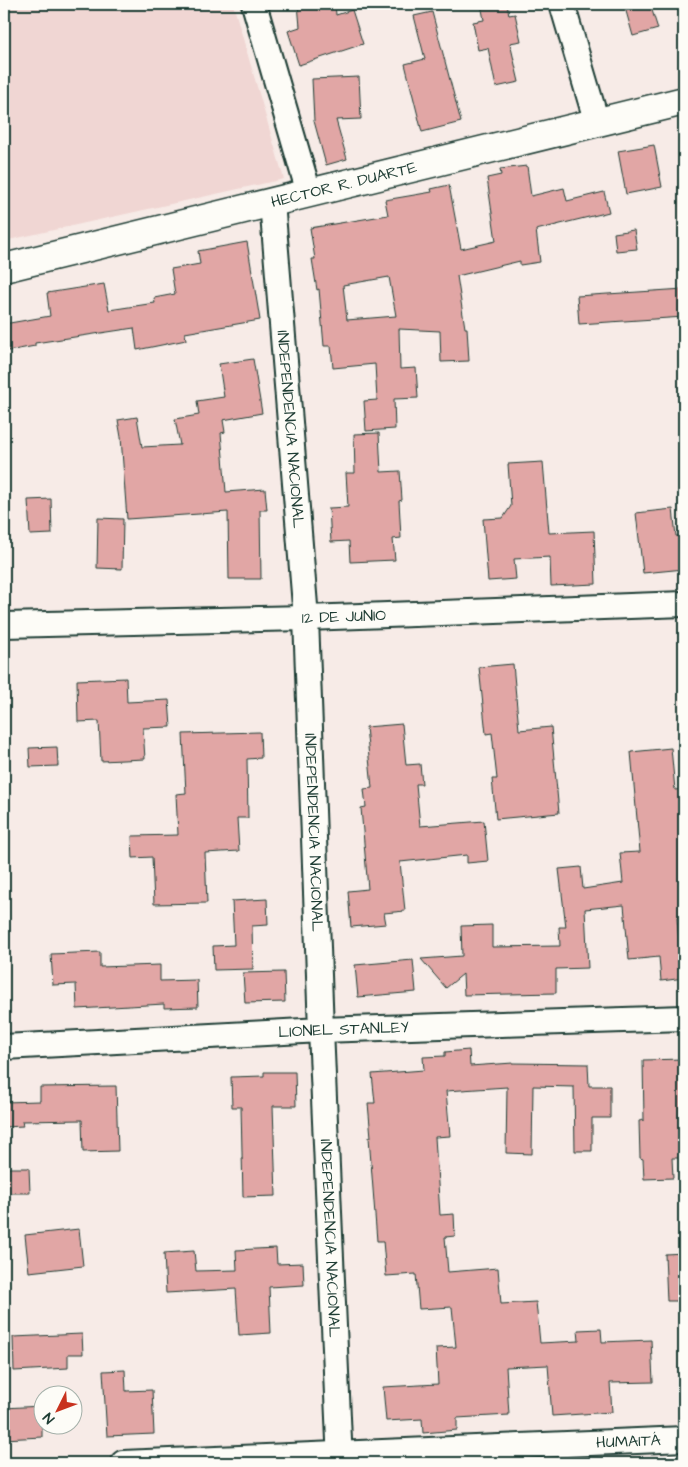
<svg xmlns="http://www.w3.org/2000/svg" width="688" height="1467" viewBox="0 0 688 1467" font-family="'Architects Daughter',sans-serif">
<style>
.built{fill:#f0d6d3}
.building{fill:#e1a6a5;stroke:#1f3d34;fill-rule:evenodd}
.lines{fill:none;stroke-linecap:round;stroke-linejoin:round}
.street-casing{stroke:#1f3d34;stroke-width:28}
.secondary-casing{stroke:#1f3d34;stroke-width:31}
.street{stroke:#fdfcf7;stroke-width:24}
.secondary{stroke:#fdfcf7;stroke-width:28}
.labels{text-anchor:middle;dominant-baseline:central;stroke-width:5;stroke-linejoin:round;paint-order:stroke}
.street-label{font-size:16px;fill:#1f3d34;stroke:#fdfcf7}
</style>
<rect width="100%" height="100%" fill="#f7ebe7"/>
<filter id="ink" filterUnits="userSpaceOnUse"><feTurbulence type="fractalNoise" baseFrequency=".02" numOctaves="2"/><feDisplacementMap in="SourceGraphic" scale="10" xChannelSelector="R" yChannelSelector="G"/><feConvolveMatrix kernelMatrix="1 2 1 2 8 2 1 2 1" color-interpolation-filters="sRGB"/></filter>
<g filter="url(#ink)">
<path class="built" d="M4 4H233L284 179 4 241Z"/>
<g class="building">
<path d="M298 4H335L336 15 352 10 363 44 299 65 288 31 300 27Z"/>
<path d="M481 4H507L509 15 515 14 521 41 510 43 519 82 496 87 488 48 478 50 473 22 484 20Z"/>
<path d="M624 4H650L658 29 633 36Z"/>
<path d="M432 12 461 122 422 132 405 64 425 59 414 16Z"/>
<path d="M359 77 361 119 336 120 347 159 326 165 314 121 312 79Z"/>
<path d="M654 145 662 187 626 194 618 151Z"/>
<path d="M527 166 531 196 564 188 567 201 604 192 609 212 536 230 540 262 520 265V261L457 276 465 328H467L469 361 441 362 440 331 399 329 400 369 416 368 418 398 394 399 395 429 366 431 364 401 377 400 375 364 333 368 331 346H324L319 289 317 290 312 259H315L310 228 388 215 385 200 432 192 431 189 449 185 461 249 496 241 487 178 501 175 500 169ZM389 277 396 316 347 320 343 285Z"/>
<path d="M634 230 637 249 616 251 614 233Z"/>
<path d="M247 242 260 320 185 333 186 340 137 350 134 328 35 343V346L8 351 4 324 50 316 47 293 104 284 109 310 155 303 154 298 175 294 171 269 200 264 198 251Z"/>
<path d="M684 289V317L579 324 577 296Z"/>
<path d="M253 359 262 413 223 420 225 432 221 433 226 492 265 489 267 510H260L261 579H229L228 512 127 519 121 437 118 420 137 417 142 447 180 445 175 419 199 415 197 401 224 397 219 364Z"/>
<path d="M379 433 381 472 400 471 402 500 399 501 401 538 393 539 395 560 350 562 349 541 331 542 329 508 348 507 346 473H355L354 434Z"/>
<path d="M543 462 549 533 594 531 596 584 551 586 550 557 514 559 516 579 488 581 483 519 503 518 511 506 508 464Z"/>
<path d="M51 499 52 534 30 535 28 500Z"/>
<path d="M673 509 676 536H684V569L643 573 636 513Z"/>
<path d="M98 518 123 519 122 569 97 568Z"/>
<path d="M513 664 519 730 551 727 559 813 496 819 492 779H497L492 733 486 734 479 667Z"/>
<path d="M126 678 127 702 169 700 171 727 143 728 145 759 101 761 99 721 78 722 77 680Z"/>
<path d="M402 724 406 765 420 764 422 784H416L420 826 484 821 488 861 467 863V855L400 862 405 911 384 913 386 924 351 927 348 891 368 889 361 808 366 807 364 789 372 788 366 727Z"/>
<path d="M260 732 261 758 247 759 248 818H237L239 851 205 853 207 903 154 904 152 857 133 858 132 836 178 835 176 794 186 793 183 734Z"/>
<path d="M57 747 58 766 30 767 29 748Z"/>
<path d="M671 748 675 790 684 789V917L677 918 680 955 684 954V978L661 981 659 957 629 960 624 905 585 909 588 968 556 969V993L464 995 463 974 446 988 421 959 462 956 461 926 492 925V947L560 946 559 927H566L559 869 581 867 583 889 623 883 620 853 640 852 631 752Z"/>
<path d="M267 899 268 925 252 926 253 969 214 970 213 946 234 945 232 901Z"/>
<path d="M100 952V967L160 965V981L197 980 198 1007 164 1008V1004L77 1009 76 984 53 985 51 954Z"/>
<path d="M413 960 416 992 358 997 355 965Z"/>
<path d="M284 972 285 1002 245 1003 243 973Z"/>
<path d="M469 1050 470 1066 513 1063 588 1064 589 1086H610V1118H592V1151H575L574 1087 533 1086 532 1154 506 1153 507 1087 446 1091 450 1136 435 1137 440 1215 454 1214 455 1236 445 1237 448 1272 498 1268 501 1304 536 1302 540 1343 579 1341 578 1330 601 1329 602 1342 651 1340 653 1382 610 1383 612 1412 552 1416 548 1365 506 1367 509 1415 457 1418V1430L423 1433 422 1419 386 1421 383 1387 438 1384 436 1348 456 1347 452 1307 419 1309 416 1274 386 1276 383 1241H377L369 1137H371L368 1103H375L372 1074 424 1070 423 1057 445 1056V1052Z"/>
<path d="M684 1059V1158H672L673 1178 644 1179 643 1159 640 1158 639 1121 644 1120 643 1060Z"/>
<path d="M264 1072H295L296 1106H273L276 1196 243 1197 241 1107H232L231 1077 264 1076Z"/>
<path d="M116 1086 118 1151 83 1152 82 1120 22 1121 23 1126 4 1127V1102L40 1101V1087Z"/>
<path d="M4 1168H29L30 1193H4Z"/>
<path d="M79 1229 83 1266 29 1272 25 1235Z"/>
<path d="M276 1248 277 1264 303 1263 304 1285 269 1287 271 1333 239 1335 236 1289 166 1293 164 1253 194 1251 196 1271 237 1270 236 1250Z"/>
<path d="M684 1253V1301H667L665 1254Z"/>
<path d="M82 1334 83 1354H68V1368L14 1371 13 1337Z"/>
<path d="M125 1370 126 1391 152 1390 154 1434 107 1436 103 1371Z"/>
<path d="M42 1406V1437L4 1439V1408Z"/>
</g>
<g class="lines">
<defs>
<g id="street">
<path d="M254 4 309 193"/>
<path d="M562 4 597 123"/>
<path id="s1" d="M272 202 306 618 321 1030 340 1463"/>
<path id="s2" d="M4 625 306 618 684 604"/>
<path id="s3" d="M4 1047 321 1030 684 1018"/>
<path id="s4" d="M123 1463 684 1439"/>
</g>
<g id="secondary">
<path id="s5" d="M4 268 684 101"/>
</g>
</defs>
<use href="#street" class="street-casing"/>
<use href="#secondary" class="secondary-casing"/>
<use href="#street" class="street"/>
<use href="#secondary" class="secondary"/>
</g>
</g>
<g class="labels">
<g class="street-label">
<text stroke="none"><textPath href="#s5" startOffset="350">HECTOR R. DUARTE</textPath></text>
<text stroke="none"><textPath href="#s1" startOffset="228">INDEPENDENCIA NACIONAL</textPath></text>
<text stroke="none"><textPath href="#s2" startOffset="340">12 DE JUNIO</textPath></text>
<text stroke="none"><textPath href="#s1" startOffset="632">INDEPENDENCIA NACIONAL</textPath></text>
<text stroke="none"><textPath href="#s3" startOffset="340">LIONEL STANLEY</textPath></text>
<text stroke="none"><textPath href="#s1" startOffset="1038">INDEPENDENCIA NACIONAL</textPath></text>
<text stroke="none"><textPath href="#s4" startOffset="506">HUMAITÁ</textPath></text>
</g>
</g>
<rect width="688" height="1467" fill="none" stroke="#fdfcf7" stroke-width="20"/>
<rect x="10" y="10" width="668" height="1447" fill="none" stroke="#1f3d34" stroke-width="2" filter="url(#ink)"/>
<g transform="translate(58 1410) rotate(228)"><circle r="24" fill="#fdfcf7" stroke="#a4b0a9"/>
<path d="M0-4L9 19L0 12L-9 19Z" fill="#c8321e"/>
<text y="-8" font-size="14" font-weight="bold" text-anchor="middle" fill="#1f3d34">N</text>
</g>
</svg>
